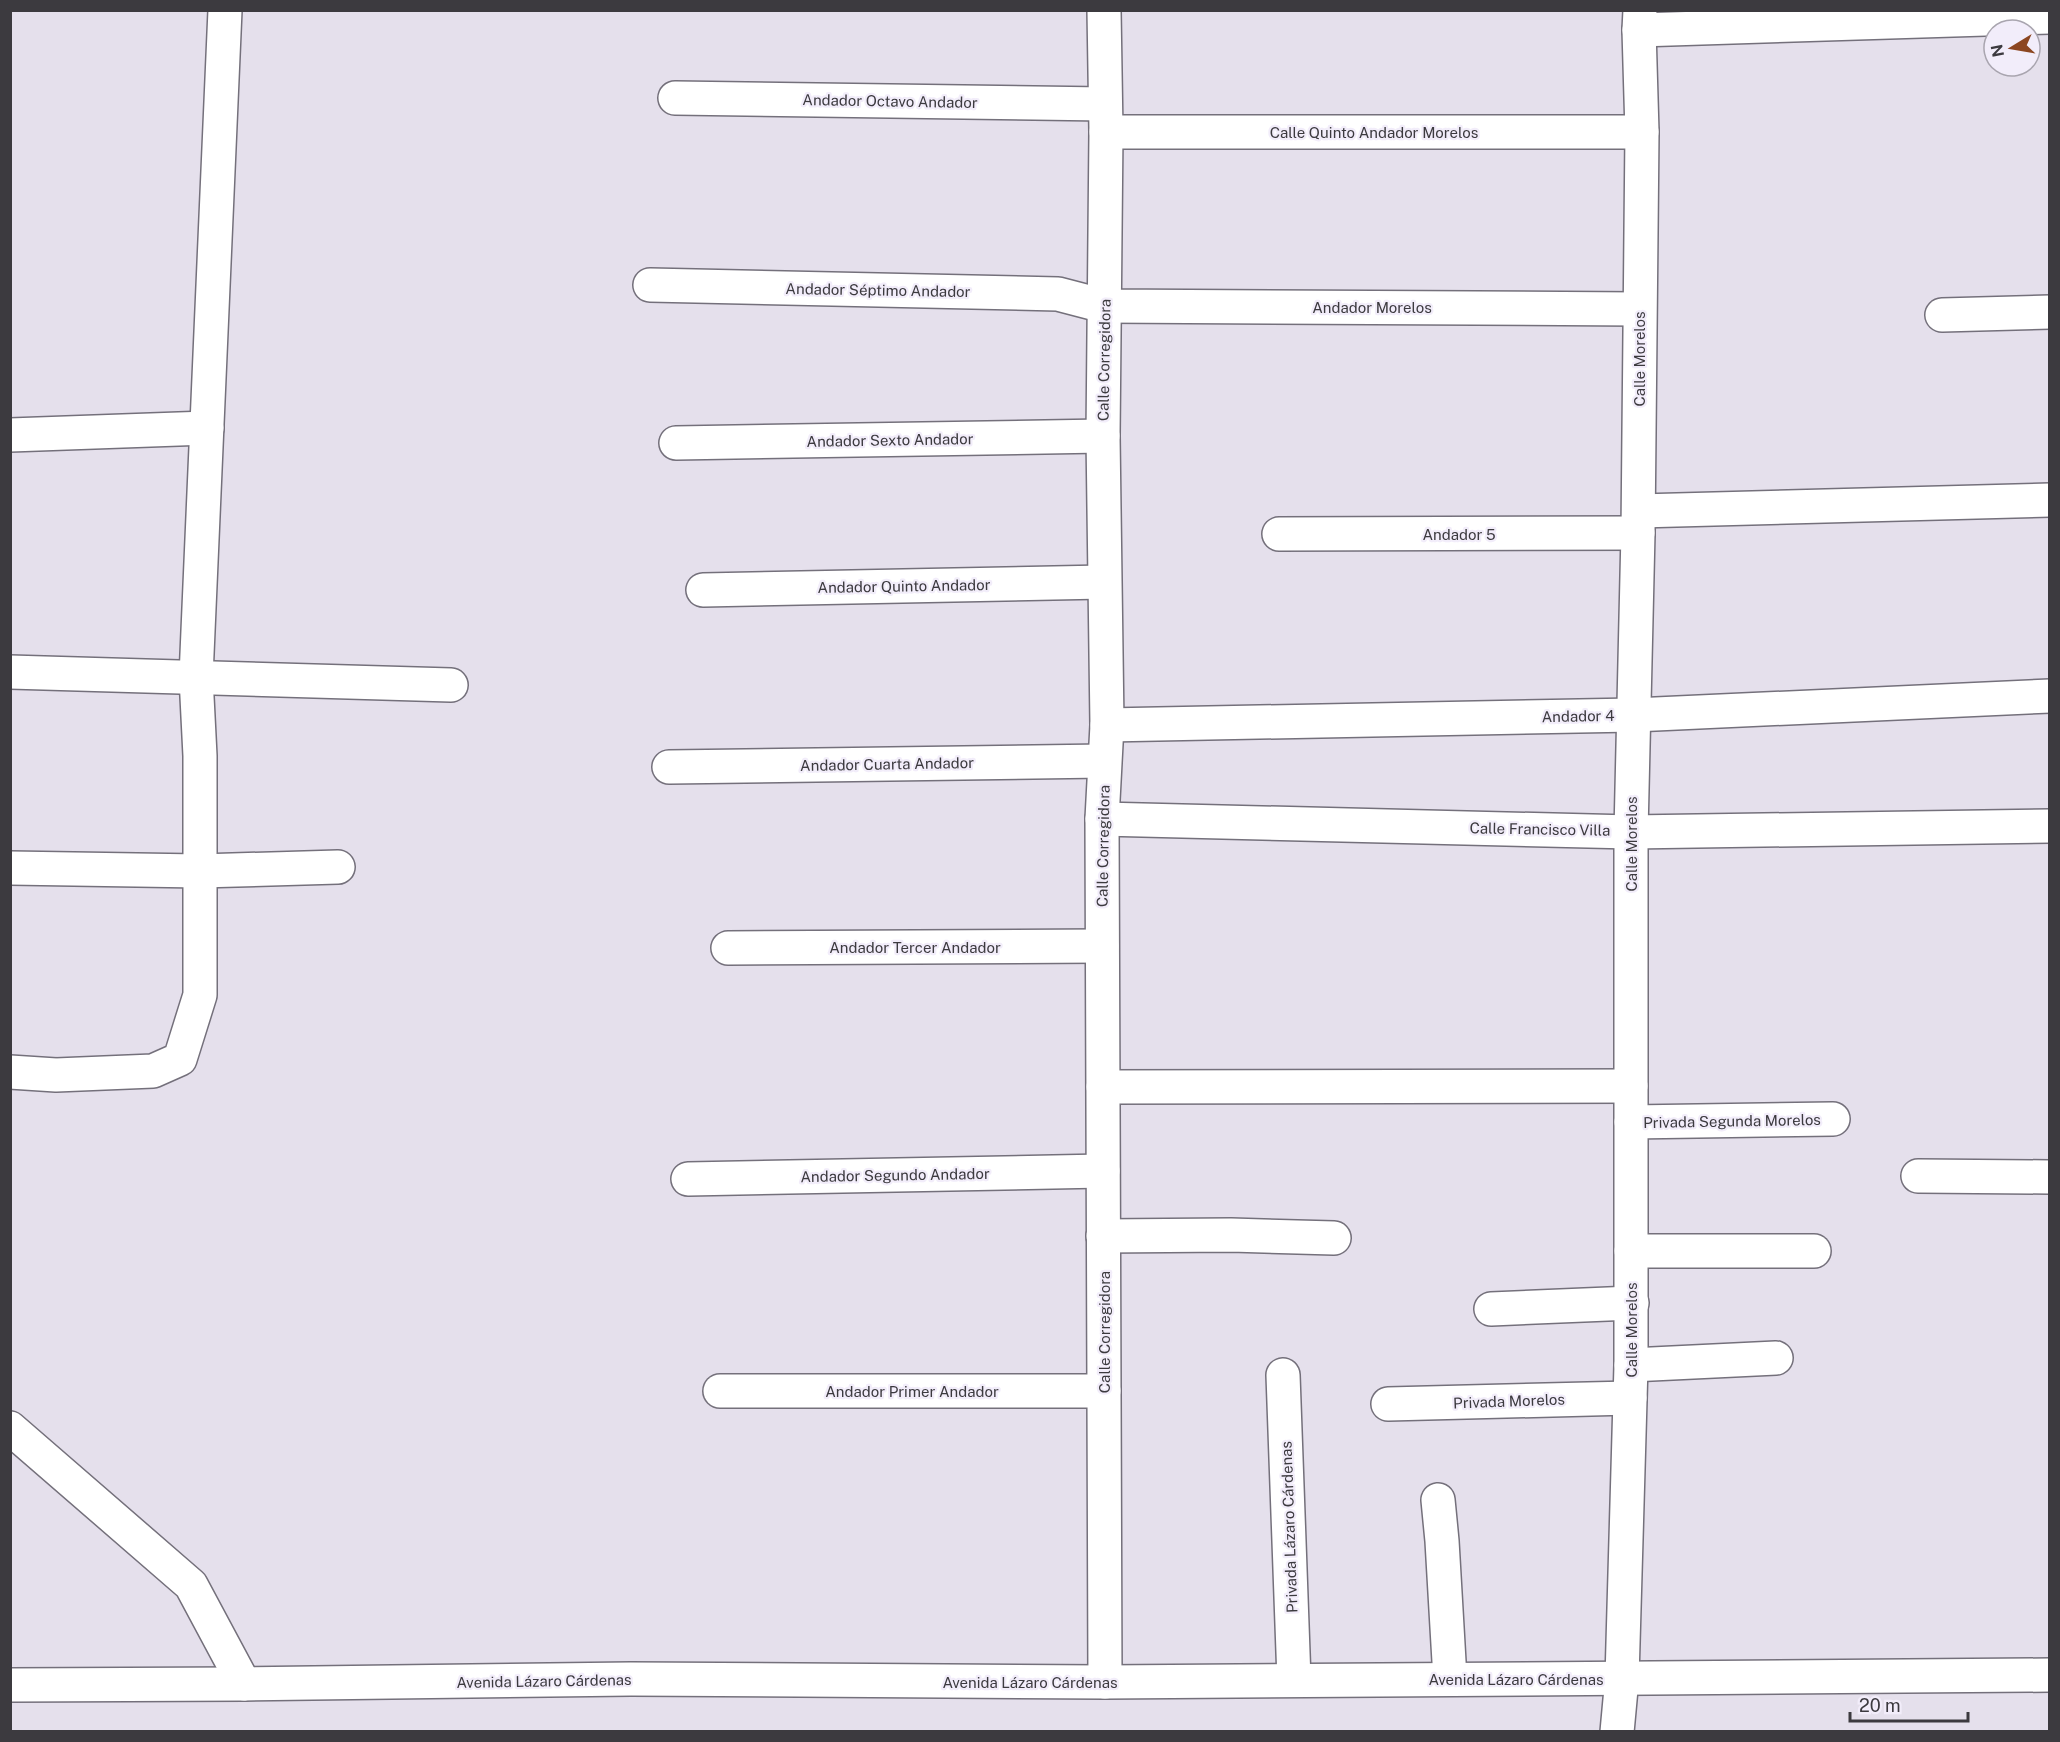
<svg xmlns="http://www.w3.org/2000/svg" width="2060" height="1742" viewBox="0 0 2060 1742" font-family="'Public Sans',sans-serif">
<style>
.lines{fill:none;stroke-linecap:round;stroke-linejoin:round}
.minor-casing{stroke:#74707b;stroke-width:36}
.minor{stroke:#fff;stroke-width:33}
.labels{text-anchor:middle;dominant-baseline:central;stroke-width:4.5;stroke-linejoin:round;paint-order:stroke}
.street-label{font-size:15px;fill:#3c3a3f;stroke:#f2edfa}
</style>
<rect width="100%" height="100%" fill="#e5e0ec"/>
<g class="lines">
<defs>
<g id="minor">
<path d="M1104 10 1106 132 1103 436 1107 725 1102 819 1105 1682"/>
<path d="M1639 30 2050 17"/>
<path d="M675 98 1105 104"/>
<path d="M1106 132H1642"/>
<path d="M650 285 1058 294 1104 306 1639 309"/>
<path d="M1942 315 2050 312"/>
<path d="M10 435 207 428"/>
<path d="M676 443 1103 436"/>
<path d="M1639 511 2050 500"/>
<path d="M1279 534 1638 533"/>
<path d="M703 590 1104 582"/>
<path d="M10 672 451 685"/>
<path d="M1107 725 1634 715 2050 696"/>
<path d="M669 767 1104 761"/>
<path d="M1102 819 1631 832 2050 826"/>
<path d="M10 868 200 871 338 867"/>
<path d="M728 948 1102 946"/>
<path d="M10 1072 56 1075 153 1071 180 1059 200 995V756L196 677 225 10"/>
<path d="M1103 1087 1631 1086"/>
<path d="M1631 1122 1833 1119"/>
<path d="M1918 1176 2050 1177"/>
<path d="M688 1179 1103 1171"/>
<path d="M1103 1236 1231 1235 1334 1238"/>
<path d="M1631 1251H1814"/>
<path d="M1491 1309 1632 1303"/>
<path d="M1631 1365 1776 1358"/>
<path d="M1283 1375 1294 1680"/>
<path d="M720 1391H1104"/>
<path d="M1388 1404 1630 1398"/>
<path d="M10 1428 191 1585 244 1684"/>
<path d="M1438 1500 1442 1541 1450 1679"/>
<path d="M10 1685 244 1684 631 1679 1105 1682 2050 1675"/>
<path d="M1617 1732 1622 1678 1631 1365V832L1638 533 1642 132 1639 30 1640 10"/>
</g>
</defs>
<use href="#minor" class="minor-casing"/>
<use href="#minor" class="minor"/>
</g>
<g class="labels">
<g class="street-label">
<text transform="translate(890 101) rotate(1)">Andador Octavo Andador</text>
<text x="1374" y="132">Calle Quinto Andador Morelos</text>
<text transform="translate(878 290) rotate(1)">Andador Séptimo Andador</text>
<text x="1372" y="307">Andador Morelos</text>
<text transform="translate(1639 359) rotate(-90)">Calle Morelos</text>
<text transform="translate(1104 360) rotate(-89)">Calle Corregidora</text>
<text transform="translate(890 440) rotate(-1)">Andador Sexto Andador</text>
<text x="1459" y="534">Andador 5</text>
<text transform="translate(904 586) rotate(-1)">Andador Quinto Andador</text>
<text transform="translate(1578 716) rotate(-1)">Andador 4</text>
<text transform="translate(887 764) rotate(-1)">Andador Cuarta Andador</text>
<text transform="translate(1540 829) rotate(1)">Calle Francisco Villa</text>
<text transform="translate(1631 844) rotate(-90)">Calle Morelos</text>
<text transform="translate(1103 846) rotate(-89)">Calle Corregidora</text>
<text x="915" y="947">Andador Tercer Andador</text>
<text transform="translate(1732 1121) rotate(-1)">Privada Segunda Morelos</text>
<text transform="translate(895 1175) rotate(-1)">Andador Segundo Andador</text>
<text transform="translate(1631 1330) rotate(-90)">Calle Morelos</text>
<text transform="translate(1104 1332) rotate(-90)">Calle Corregidora</text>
<text x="912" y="1391">Andador Primer Andador</text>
<text transform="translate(1509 1401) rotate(-2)">Privada Morelos</text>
<text transform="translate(1289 1527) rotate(-92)">Privada Lázaro Cárdenas</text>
<text x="1516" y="1679">Avenida Lázaro Cárdenas</text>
<text transform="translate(544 1681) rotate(-1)">Avenida Lázaro Cárdenas</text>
<text x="1030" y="1682">Avenida Lázaro Cárdenas</text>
</g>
</g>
<rect width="2060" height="1742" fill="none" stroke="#3c3a3f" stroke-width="24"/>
<g transform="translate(2012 48) rotate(259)"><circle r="28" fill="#f2edfa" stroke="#a9a5af" stroke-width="1.5"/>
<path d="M0-4.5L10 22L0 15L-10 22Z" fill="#8c4620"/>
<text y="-9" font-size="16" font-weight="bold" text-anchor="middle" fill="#3c3a3f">N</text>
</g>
<path d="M1850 1712v9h118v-9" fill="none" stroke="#3c3a3f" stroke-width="3"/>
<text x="1859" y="1712" font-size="18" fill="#3c3a3f" stroke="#f2edfa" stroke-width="4.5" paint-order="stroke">20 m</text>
</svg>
